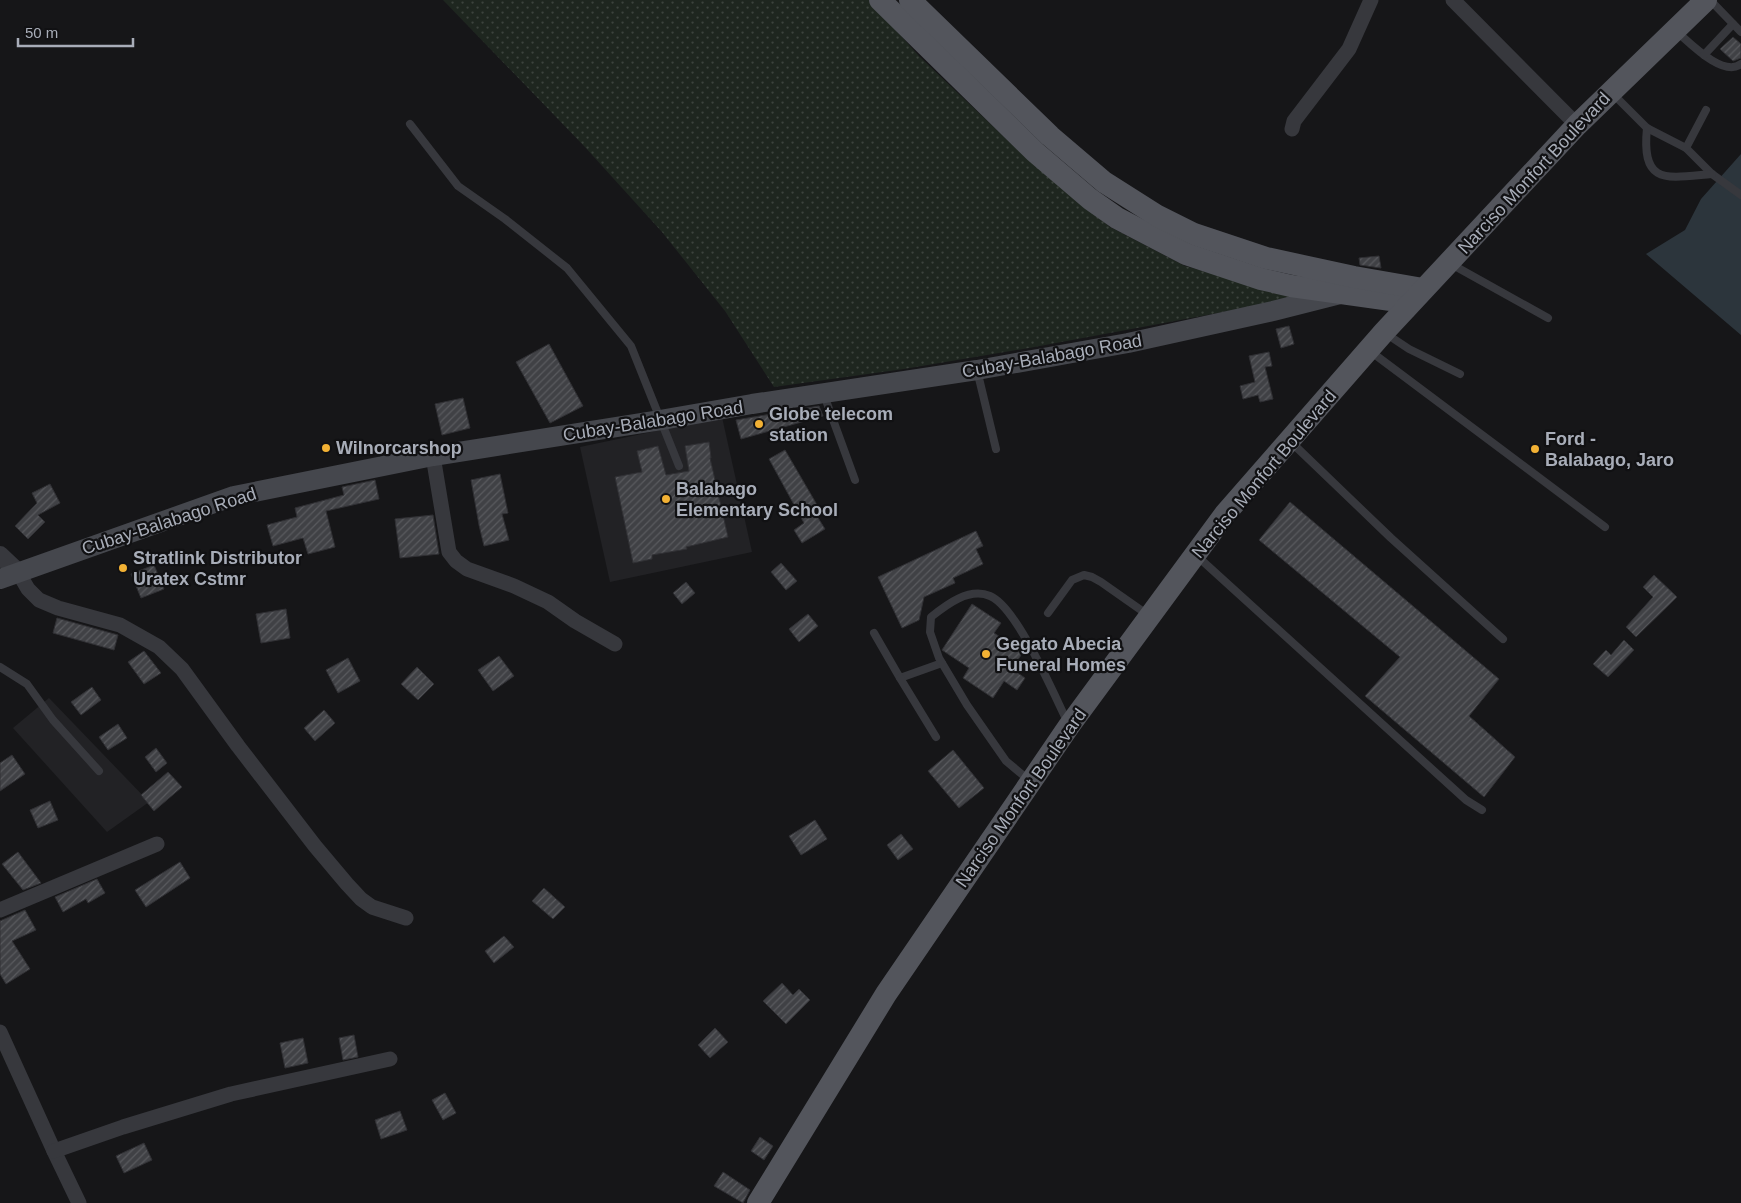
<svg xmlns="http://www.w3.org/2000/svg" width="1741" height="1203" viewBox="0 0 1741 1203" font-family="Arial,sans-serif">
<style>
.built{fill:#222225}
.grass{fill:url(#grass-dots)}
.water{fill:#2c353c}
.building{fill:url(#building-hatch);stroke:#303034}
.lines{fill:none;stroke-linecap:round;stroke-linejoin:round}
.service{stroke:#37383d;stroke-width:8}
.minor{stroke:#37383d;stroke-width:15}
.tertiary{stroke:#37383d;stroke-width:18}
.secondary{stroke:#45474d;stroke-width:20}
.primary{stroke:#53555c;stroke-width:22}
.poi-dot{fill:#f2b134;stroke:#111113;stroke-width:2}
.labels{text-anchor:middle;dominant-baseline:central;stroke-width:4.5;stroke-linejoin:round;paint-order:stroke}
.street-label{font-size:18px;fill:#a8adb8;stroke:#111113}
.poi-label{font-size:18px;font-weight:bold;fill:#a8adb8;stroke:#111113;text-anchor:start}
</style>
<defs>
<pattern id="grass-dots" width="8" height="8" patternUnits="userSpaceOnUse" patternTransform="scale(1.25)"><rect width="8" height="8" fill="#1e261f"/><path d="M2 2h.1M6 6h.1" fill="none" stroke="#3c433d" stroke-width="1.8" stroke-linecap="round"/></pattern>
<pattern id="building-hatch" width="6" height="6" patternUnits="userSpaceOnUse" patternTransform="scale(1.25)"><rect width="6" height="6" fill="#404145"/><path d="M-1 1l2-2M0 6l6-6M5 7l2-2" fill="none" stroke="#595a5e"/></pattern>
</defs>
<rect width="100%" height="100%" fill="#161618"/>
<g class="built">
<path d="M722 417 752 552 610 582 580 447Z"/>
<path d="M49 698 149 802 107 832 13 728Z"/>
</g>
<path class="grass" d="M443 0H869L919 56 1022 154 1110 227 1185 266 1299 298 1029 348 904 369 774 387 725 311 662 232 584 146Z"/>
<path class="water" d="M1741 154V335L1646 254 1685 230 1701 199Z"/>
<g class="building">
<path d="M1733 37 1741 44V58L1733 61 1720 49Z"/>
<path d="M1379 256 1381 268 1360 265 1359 258Z"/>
<path d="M1289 326 1294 344 1281 348 1276 329Z"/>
<path d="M549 344 583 406 550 423 516 362Z"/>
<path d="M1269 352 1272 366 1265 367 1273 399 1260 402 1258 395 1243 399 1240 386 1255 382 1249 356Z"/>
<path d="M463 398 470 428 442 435 435 404Z"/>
<path d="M819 406 823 416 741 439 736 420Z"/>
<path d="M709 442 711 458H710L728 537 686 547 687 549 652 555V559L633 563 615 477 642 472 637 451 658 446 666 475 689 471 685 446Z"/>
<path d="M785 450 820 510 815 513 825 529 802 543 794 530 804 523 769 459Z"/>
<path d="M500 474 508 513 502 514 509 540 484 546 479 525 471 480Z"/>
<path d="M375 480 379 499 326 511 335 547 308 554 303 538 273 546 267 525 297 517 295 508 344 495 342 487Z"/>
<path d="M50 484 60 503 38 515 45 522 28 539 15 526 37 503 32 493Z"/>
<path d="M1290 502 1499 679 1469 716 1515 757 1484 797 1365 696 1400 657 1259 540Z"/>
<path d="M433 515 439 554 400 558 395 519Z"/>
<path d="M976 531 983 546 976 549 983 564 953 578 955 583 924 597 919 620 902 628 878 577Z"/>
<path d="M781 563 797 581 786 590 771 572Z"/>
<path d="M154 565 164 589 141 598 131 574Z"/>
<path d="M1654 575 1677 597 1636 637 1626 627 1653 597 1643 587Z"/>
<path d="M686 582 695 593 682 604 673 593Z"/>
<path d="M972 604 1001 623 994 633 1023 652 1012 669 1025 678 1017 690 1004 681 993 698 963 678 969 668 942 650Z"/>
<path d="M286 609 290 638 261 643 256 614Z"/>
<path d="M808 614 818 626 799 642 789 629Z"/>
<path d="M57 618 118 635 114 650 53 633Z"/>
<path d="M1624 640 1634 650 1608 677 1593 664 1606 650 1611 655Z"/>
<path d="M144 651 161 673 144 684 128 662Z"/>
<path d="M499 656 514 676 493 691 478 670Z"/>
<path d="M348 658 360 681 338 693 326 670Z"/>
<path d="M417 667 434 684 418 700 401 684Z"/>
<path d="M92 687 101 700 81 715 71 702Z"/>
<path d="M324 710 335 723 315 741 304 728Z"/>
<path d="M118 724 127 738 108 750 99 737Z"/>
<path d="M156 748 167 763 156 772 145 757Z"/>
<path d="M953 750 984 788 959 808 928 771Z"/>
<path d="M12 755 25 774 0 791V763Z"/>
<path d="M168 772 182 787 154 811 141 795Z"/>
<path d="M50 801 58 820 38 828 30 810Z"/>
<path d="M815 820 827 839 801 855 789 836Z"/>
<path d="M901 834 913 849 898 860 887 845Z"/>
<path d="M18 852 41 883 23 890 2 864Z"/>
<path d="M180 862 190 878 146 907 135 890Z"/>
<path d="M97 879 105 893 88 903 86 899 63 912 55 897Z"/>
<path d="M544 888 565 907 553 919 532 901Z"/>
<path d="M25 910 36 930 12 941 30 969 6 984 0 974V921Z"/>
<path d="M504 936 514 947 494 963 485 951Z"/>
<path d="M782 983 793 995 799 989 810 1000 786 1024 763 1001Z"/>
<path d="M715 1028 728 1042 710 1058 698 1045Z"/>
<path d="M354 1035 358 1057 343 1060 339 1038Z"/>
<path d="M303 1038 308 1063 285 1068 280 1043Z"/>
<path d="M445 1093 456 1113 443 1120 432 1100Z"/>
<path d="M400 1111 407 1130 381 1139 375 1120Z"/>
<path d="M760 1137 773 1146 764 1160 751 1151Z"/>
<path d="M144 1143 152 1160 124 1173 116 1156Z"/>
<path d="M723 1172 750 1190 743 1203 714 1186Z"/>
</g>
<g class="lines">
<g class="service">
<path d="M1710 0 1741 32"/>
<path d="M1676 31C1689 42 1723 78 1741 64"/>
<path d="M1704 55 1733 24"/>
<path d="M1612 93 1647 128 1686 148 1712 174 1741 195"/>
<path d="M410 124 458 186 505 219 567 268 631 346 679 466"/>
<path d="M1647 128C1641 186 1667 178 1712 174"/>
<path d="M1686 148 1706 110"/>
<path d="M1451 264 1548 318"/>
<path d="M1385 333 1409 349 1460 374"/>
<path d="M1370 351 1605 527"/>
<path d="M977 370 996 449"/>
<path d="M824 395 855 480"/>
<path d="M1291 442 1391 538 1503 639"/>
<path d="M1197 556 1466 800 1482 810"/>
<path d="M1048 613 1072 580 1084 575 1092 577 1101 582 1148 615"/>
<path d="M874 633 900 678 942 663"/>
<path d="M0 667 27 684 53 720 99 771"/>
<path d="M900 678 936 737"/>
<path d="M1030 781 1006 761 967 705 939 658 930 632 931 617C946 605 969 587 990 596 1017 607 1054 695 1068 723"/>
</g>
<g class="minor">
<path d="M1453 0 1577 125"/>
<path d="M1292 129 1294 121 1349 49 1371 0"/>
<path d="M433 456 449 552 456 561 467 569 514 586 548 602 575 621 615 644"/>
<path d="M18 572 28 589 39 600 58 608 120 625 159 647 182 669 238 746 315 846 347 884 361 899 372 907 406 918"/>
<path d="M0 910 157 844"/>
<path d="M0 1032 54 1151 79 1203"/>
<path d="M54 1151 123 1127 231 1094 390 1059"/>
</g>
<path class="tertiary" d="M0 555 18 572"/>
<path class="secondary" d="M0 579 234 496 433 456 661 420 752 404 977 370 1128 343 1273 311 1340 294"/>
<g class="primary">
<path d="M880 0 1035 152 1090 199 1117 218 1186 254 1261 279 1291 286 1391 300 1398 302 1406 308"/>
<path d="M910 0 1050 136 1104 182 1156 215 1194 234 1266 258 1354 277 1423 289"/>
<path d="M758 1203 886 994 1069 726 1225 514 1384 332 1577 125 1706 0"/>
</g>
</g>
<g class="poi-dot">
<circle cx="759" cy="424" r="5"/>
<circle cx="326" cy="448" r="5"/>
<circle cx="1535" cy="449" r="5"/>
<circle cx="666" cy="499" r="5"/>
<circle cx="123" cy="568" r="5"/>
<circle cx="986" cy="654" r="5"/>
</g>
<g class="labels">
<g class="street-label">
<text transform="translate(1534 173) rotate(-47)">Narciso Monfort Boulevard</text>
<text transform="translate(1052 356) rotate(-10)">Cubay-Balabago Road</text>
<text transform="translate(653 421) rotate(-9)">Cubay-Balabago Road</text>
<text transform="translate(1264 474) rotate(-50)">Narciso Monfort Boulevard</text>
<text transform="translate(169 521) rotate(-18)">Cubay-Balabago Road</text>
<text transform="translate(1021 798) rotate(-55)">Narciso Monfort Boulevard</text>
</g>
<g class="poi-label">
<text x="769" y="414">Globe telecom<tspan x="769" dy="21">station</tspan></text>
<text x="1545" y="439">Ford -<tspan x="1545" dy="21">Balabago, Jaro</tspan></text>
<text x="336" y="448">Wilnorcarshop</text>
<text x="676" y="489">Balabago<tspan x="676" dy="21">Elementary School</tspan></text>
<text x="133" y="558">Stratlink Distributor<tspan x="133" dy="21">Uratex Cstmr</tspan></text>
<text x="996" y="644">Gegato Abecia<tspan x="996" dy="21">Funeral Homes</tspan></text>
</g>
</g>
<path d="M18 38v8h115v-8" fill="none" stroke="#a8adb8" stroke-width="2.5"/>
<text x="25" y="38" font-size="15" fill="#a8adb8" stroke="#111113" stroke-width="4" paint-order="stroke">50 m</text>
</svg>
